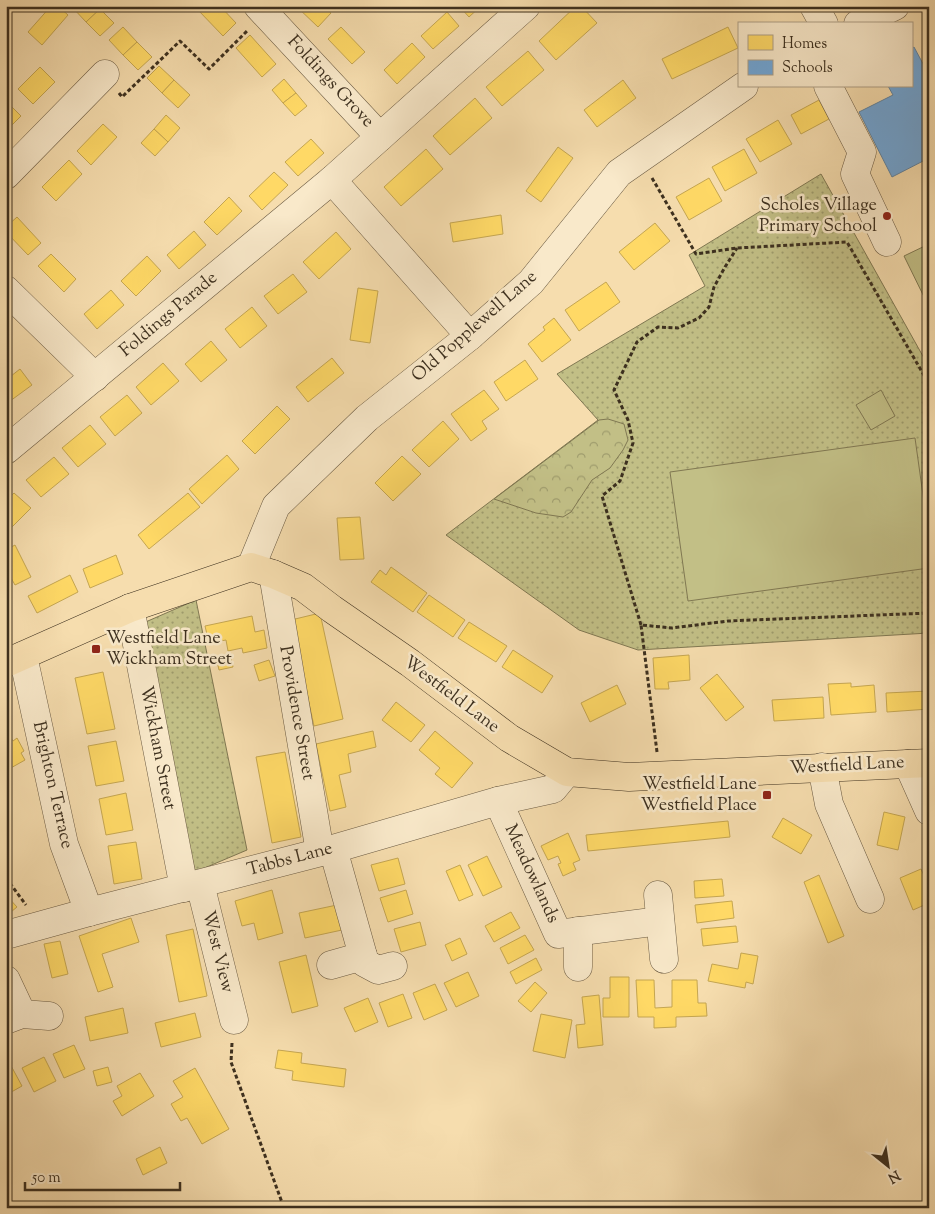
<svg xmlns="http://www.w3.org/2000/svg" width="935" height="1214" viewBox="0 0 935 1214" font-family="'Sorts Mill Goudy',serif">
<style>
.grass{fill:url(#grass-dots);stroke:#807852}
.forest{fill:url(#forest-crowns);stroke:#807852}
.garden{fill:#c2bf86;stroke:#807852}
.homes{fill:#ffd966;stroke:#c5a651}
.schools{fill:#6fa8dc;stroke:#6084a3}
.lines{fill:none;stroke-linecap:round;stroke-linejoin:round}
.minor-casing{stroke:#6b5b43;stroke-width:29}
.major-casing{stroke:#3d301f;stroke-width:29}
.path{stroke:#3d301f;stroke-width:3;stroke-dasharray:4 2.5;stroke-linecap:butt}
.minor{stroke:#f9e9ca;stroke-width:28}
.major{stroke:#f6ddae;stroke-width:28}
.poi-dot{fill:#8f2418;stroke:#f9e9ca;stroke-width:2}
.labels{text-anchor:middle;dominant-baseline:central;stroke-width:5;stroke-linejoin:round;paint-order:stroke}
.street-label{font-size:18px;fill:#3d301f;stroke:#f9e9ca}
.poi-label{font-size:18px;fill:#3d301f;stroke:#f9e9ca;text-anchor:end}
</style>
<defs>
<pattern id="grass-dots" width="8" height="8" patternUnits="userSpaceOnUse" patternTransform="scale(1.25)"><rect width="8" height="8" fill="#c2bf86"/><path d="M2 2h.1M6 6h.1" fill="none" stroke="#9f9c6d" stroke-width="1.8" stroke-linecap="round"/></pattern>
<pattern id="forest-crowns" width="20" height="18" patternUnits="userSpaceOnUse" patternTransform="scale(1.25)"><rect width="20" height="18" fill="#c2bf86"/><path d="M2 6a3 3 0 1 1 6 0M12 15a3 3 0 1 1 6 0" fill="none" stroke="#9f9c6d"/></pattern>
</defs>
<rect width="100%" height="100%" fill="#f6ddae"/>
<filter id="stains"><feTurbulence type="fractalNoise" baseFrequency=".004" numOctaves="4"/><feColorMatrix values="0 0 0 0 .2 0 0 0 0 .09 0 0 0 0 .02 0 0 0 .5 -.17"/></filter>
<radialGradient id="worn" r=".72"><stop offset=".6" stop-color="#630" stop-opacity="0"/><stop offset="1" stop-color="#630" stop-opacity=".3"/></radialGradient>
<g class="grass">
<path d="M821 174 929 367V633L638 650 579 630 446 535 598 420 557 374 705 286 689 255Z"/>
<path d="M196 600 247 850 195 872 141 624Z"/>
</g>
<path class="forest" d="M608 419 624 424 628 440 623 450 610 468 592 480 571 512 563 517 536 513 494 499 599 420Z"/>
<g class="garden">
<path d="M929 244V307L904 256Z"/>
<path d="M881 390 895 416 871 430 856 405Z"/>
<path d="M915 438 929 538V568L688 601 670 472Z"/>
</g>
<g class="homes">
<path d="M51 6H58L68 15 42 45 28 32Z"/>
<path d="M75 6H98L100 9 86 22 73 8Z"/>
<path d="M202 6H220L236 23 223 36 198 10Z"/>
<path d="M296 6H323L331 13 318 27Z"/>
<path d="M459 6H481L469 17Z"/>
<path d="M576 6H581L597 23 556 60 539 41Z"/>
<path d="M100 9 114 23 100 36 86 22Z"/>
<path d="M447 12 459 26 433 49 421 36Z"/>
<path d="M123 27 137 42 123 55 109 40Z"/>
<path d="M341 27 365 52 352 64 328 39Z"/>
<path d="M728 27 738 48 672 79 662 59Z"/>
<path d="M250 35 276 64 262 77 236 48Z"/>
<path d="M137 42 152 57 138 70 123 55Z"/>
<path d="M412 43 425 57 397 84 384 70Z"/>
<path d="M528 51 544 70 502 106 486 87Z"/>
<path d="M159 66 174 80 162 93 147 78Z"/>
<path d="M40 67 55 82 33 104 18 89Z"/>
<path d="M284 79 296 93 283 103 272 90Z"/>
<path d="M174 80 190 95 178 108 162 93Z"/>
<path d="M623 80 636 98 597 127 584 110Z"/>
<path d="M296 93 307 106 295 116 283 103Z"/>
<path d="M475 98 492 118 450 155 433 136Z"/>
<path d="M819 100 829 119 801 134 791 115Z"/>
<path d="M7 102 21 116 6 131V103Z"/>
<path d="M166 115 180 128 168 142 154 129Z"/>
<path d="M778 120 792 144 760 162 746 139Z"/>
<path d="M103 124 117 137 91 165 77 151Z"/>
<path d="M154 129 168 142 155 156 141 143Z"/>
<path d="M311 139 324 153 298 176 285 162Z"/>
<path d="M558 147 573 158 541 202 526 191Z"/>
<path d="M426 149 443 169 401 206 384 187Z"/>
<path d="M744 149 757 173 725 191 712 167Z"/>
<path d="M69 160 82 174 56 201 42 187Z"/>
<path d="M274 172 288 185 262 210 249 196Z"/>
<path d="M709 178 722 201 689 220 676 197Z"/>
<path d="M229 197 242 211 217 235 204 222Z"/>
<path d="M501 215 503 234 453 242 450 223Z"/>
<path d="M17 217 41 243 28 255 6 232V227Z"/>
<path d="M655 223 670 241 634 270 619 252Z"/>
<path d="M194 231 206 245 179 269 167 255Z"/>
<path d="M336 232 351 249 319 279 303 262Z"/>
<path d="M51 254 76 279 64 292 38 266Z"/>
<path d="M147 256 161 271 136 296 121 281Z"/>
<path d="M293 274 307 292 278 314 264 296Z"/>
<path d="M606 282 620 302 579 331 565 310Z"/>
<path d="M358 288 378 291 370 343 350 340Z"/>
<path d="M111 290 124 305 97 329 84 314Z"/>
<path d="M252 307 267 326 240 348 225 329Z"/>
<path d="M554 318 571 340 542 362 528 344 545 330 543 327Z"/>
<path d="M211 341 227 360 201 382 185 364Z"/>
<path d="M332 358 344 373 308 402 296 387Z"/>
<path d="M525 360 538 379 506 401 494 382Z"/>
<path d="M163 363 179 381 151 405 136 387Z"/>
<path d="M20 369 32 385 6 404V380Z"/>
<path d="M484 390 499 409 482 421 487 429 471 441 451 414Z"/>
<path d="M127 395 142 413 115 436 100 417Z"/>
<path d="M277 406 290 419 255 454 242 441Z"/>
<path d="M443 421 459 439 429 467 412 450Z"/>
<path d="M90 425 106 444 78 467 62 448Z"/>
<path d="M227 455 239 469 202 504 189 489Z"/>
<path d="M402 456 421 474 393 501 375 483Z"/>
<path d="M54 457 69 474 41 497 26 480Z"/>
<path d="M14 493 31 508 6 533V501Z"/>
<path d="M188 493 200 507 149 549 138 535Z"/>
<path d="M360 517 364 559 340 560 337 518Z"/>
<path d="M15 545 31 577 15 585 6 569V550Z"/>
<path d="M116 555 123 574 90 588 83 569Z"/>
<path d="M391 567 427 593 413 612 371 582 380 570 386 575Z"/>
<path d="M70 575 78 592 37 613 28 596Z"/>
<path d="M429 595 465 620 453 637 417 612Z"/>
<path d="M320 613 343 719 314 726 291 620Z"/>
<path d="M252 616 255 632 264 630 267 648 243 653 242 648 228 651 226 640 209 643 205 626Z"/>
<path d="M469 622 507 646 496 662 458 638Z"/>
<path d="M513 650 553 676 542 693 502 667Z"/>
<path d="M230 654 233 667 219 670 216 657Z"/>
<path d="M689 655 690 680 668 682 669 689H655L653 658Z"/>
<path d="M269 660 275 676 259 681 254 665Z"/>
<path d="M103 672 115 729 87 734 75 678Z"/>
<path d="M717 674 744 707 726 721 700 688Z"/>
<path d="M851 683V687L874 685 876 712 831 715 828 684Z"/>
<path d="M617 685 626 704 590 722 581 703Z"/>
<path d="M929 691V709L887 712 886 693Z"/>
<path d="M823 697 824 718 774 721 772 700Z"/>
<path d="M396 702 425 725 411 742 382 720Z"/>
<path d="M373 731 376 747 348 754 351 772 339 775 346 807 330 811 316 744Z"/>
<path d="M435 731 473 763 452 788 435 774 440 768 419 750Z"/>
<path d="M8 733 13 741 17 738 24 751 21 753 25 760 9 769 6 765V734Z"/>
<path d="M116 741 124 781 96 786 88 746Z"/>
<path d="M285 752 301 837 272 843 256 757Z"/>
<path d="M126 793 133 830 106 835 99 799Z"/>
<path d="M884 812 905 817 898 850 877 845Z"/>
<path d="M783 818 812 835 801 854 772 837Z"/>
<path d="M728 821 730 837 588 851 586 835Z"/>
<path d="M568 833 580 860 573 863 576 870 563 876 558 864 561 863 558 856 548 860 541 846Z"/>
<path d="M136 842 142 879 114 884 108 846Z"/>
<path d="M487 856 502 887 483 896 468 865Z"/>
<path d="M398 858 405 884 379 891 371 865Z"/>
<path d="M460 865 473 895 459 901 446 871Z"/>
<path d="M921 869 929 887V903L913 910 900 878Z"/>
<path d="M819 875 844 936 828 943 804 882Z"/>
<path d="M722 879 724 896 695 898 694 881Z"/>
<path d="M272 890 283 933 258 940 254 923 242 926 235 901Z"/>
<path d="M406 890 413 914 388 922 380 898Z"/>
<path d="M6 895 17 907 6 916Z"/>
<path d="M732 901 734 918 697 923 695 905Z"/>
<path d="M337 905 342 930 305 938 299 913Z"/>
<path d="M511 912 520 928 494 942 485 926Z"/>
<path d="M131 918 139 942 102 954 113 987 98 992 79 936Z"/>
<path d="M420 922 426 945 401 952 394 929Z"/>
<path d="M736 926 738 942 703 946 701 929Z"/>
<path d="M193 929 207 996 179 1002 166 935Z"/>
<path d="M525 935 534 950 508 964 500 948Z"/>
<path d="M460 938 467 954 452 961 445 945Z"/>
<path d="M60 941 68 974 52 978 44 944Z"/>
<path d="M741 953 758 956 753 984 746 982 745 988 708 981 712 964 738 969Z"/>
<path d="M306 955 318 1006 292 1013 279 962Z"/>
<path d="M536 958 542 970 516 984 510 972Z"/>
<path d="M468 972 479 996 456 1007 444 983Z"/>
<path d="M610 977H629V1017H603V998H610Z"/>
<path d="M636 980H654L655 1008 672 1007V980H697L698 1003H706L707 1016 676 1017V1027L654 1028V1017H638Z"/>
<path d="M535 982 547 993 531 1012 518 1001Z"/>
<path d="M435 984 447 1010 424 1020 413 993Z"/>
<path d="M403 994 412 1018 388 1027 379 1003Z"/>
<path d="M599 995 603 1045 578 1048 576 1025 585 1024 582 997Z"/>
<path d="M368 998 378 1022 355 1032 344 1008Z"/>
<path d="M123 1008 128 1033 90 1041 85 1017Z"/>
<path d="M195 1013 201 1037 161 1047 155 1023Z"/>
<path d="M541 1014 572 1020 565 1058 533 1051Z"/>
<path d="M74 1045 85 1069 64 1078 53 1054Z"/>
<path d="M278 1050 302 1053 301 1063 346 1069 344 1087 292 1080 293 1071 275 1068Z"/>
<path d="M44 1057 56 1081 34 1092 22 1068Z"/>
<path d="M9 1062 22 1086 6 1095V1064Z"/>
<path d="M108 1067 112 1082 97 1086 93 1071Z"/>
<path d="M195 1068 229 1129 202 1144 187 1118 181 1121 171 1104 183 1097 173 1081Z"/>
<path d="M140 1073 154 1096 122 1116 113 1101 122 1096 117 1086Z"/>
<path d="M160 1147 167 1163 143 1175 136 1159Z"/>
</g>
<path class="schools" d="M914 47 929 75V158L892 177 859 112 893 95 888 86H911V49Z"/>
<g class="lines">
<defs>
<g id="minor">
<path d="M258 6 380 137"/>
<path d="M814 6 824 24"/>
<path d="M858 24 895 6"/>
<path d="M828 86 862 152 855 174 887 242"/>
<path d="M6 175 105 74"/>
<path d="M332 180 470 336"/>
<path d="M6 290 95 377"/>
<path d="M6 450 332 180 526 6"/>
<path d="M251 567 276 506 367 418 470 336 531 282 619 173 744 86"/>
<path d="M273 574 320 852"/>
<path d="M130 608 184 888"/>
<path d="M23 656 64 844 89 912"/>
<path d="M908 764 929 811"/>
<path d="M822 767 829 804 870 899"/>
<path d="M498 801 558 934 660 921"/>
<path d="M333 849 365 963 378 970 393 966"/>
<path d="M200 884 234 1020"/>
<path d="M658 895 664 959"/>
<path d="M6 935 89 912 333 849 498 801 553 789 567 772"/>
<path d="M331 965 363 956"/>
<path d="M578 967V931"/>
<path d="M6 980 22 1014"/>
<path d="M6 1020 22 1014 49 1016"/>
</g>
<path id="major" d="M6 663 130 608 251 567 273 574 303 587 332 609 410 663 509 738 567 772 629 777 929 763"/>
</defs>
<use href="#minor" class="minor-casing"/>
<use href="#major" class="major-casing"/>
<g class="path">
<path d="M119 93 122 97 180 41 209 69 248 30"/>
<path d="M652 178 696 254 737 248 847 242 929 384"/>
<path d="M641 625 602 496 620 481 633 443 628 420 614 390 637 342 658 327 678 328 699 318 709 307 714 287 725 267 737 248"/>
<path d="M657 752 641 625 672 628 728 621 929 613"/>
<path d="M6 878 26 905"/>
<path d="M232 1043 231 1062 284 1208"/>
</g>
<use href="#minor" class="minor"/>
<use href="#major" class="major"/>
</g>
<g class="poi-dot">
<circle cx="887" cy="216" r="5"/>
<rect x="91" y="644" width="10" height="10" rx="2.5"/>
<rect x="762" y="790" width="10" height="10" rx="2.5"/>
</g>
<g class="labels">
<g class="street-label">
<text transform="translate(330 82) rotate(47)">Foldings Grove</text>
<text transform="translate(169 315) rotate(-40)">Foldings Parade</text>
<text transform="translate(475 327) rotate(-41)">Old Popplewell Lane</text>
<text transform="translate(451 695) rotate(37)">Westfield Lane</text>
<text transform="translate(296 713) rotate(80)">Providence Street</text>
<text transform="translate(157 748) rotate(79)">Wickham Street</text>
<text transform="translate(847 766) rotate(-3)">Westfield Lane</text>
<text transform="translate(52 785) rotate(77)">Brighton Terrace</text>
<text transform="translate(290 860) rotate(-15)">Tabbs Lane</text>
<text transform="translate(531 874) rotate(65)">Meadowlands</text>
<text transform="translate(217 952) rotate(76)">West View</text>
</g>
<g class="poi-label">
<text x="877" y="206">Scholes Village<tspan x="877" dy="21">Primary School</tspan></text>
<text x="106" y="639" text-anchor="start">Westfield Lane<tspan x="106" dy="21">Wickham Street</tspan></text>
<text x="757" y="785">Westfield Lane<tspan x="757" dy="21">Westfield Place</tspan></text>
</g>
</g>
<rect width="935" height="1214" fill="none" stroke="#f6ddae" stroke-width="25"/>
<rect x="8" y="8" width="920" height="1199" fill="none" stroke="#3d301f" stroke-width="2.5"/>
<rect x="12" y="12" width="910" height="1189" fill="none" stroke="#3d301f"/>
<rect x="738" y="22" width="175" height="65" fill="#f9e9ca" stroke="#ae9f86"/>
<rect x="748" y="35" width="25" height="15" fill="#ffd966" stroke="#ae9f86"/>
<text x="782" y="48" font-size="15" fill="#3d301f">Homes</text>
<rect x="748" y="60" width="25" height="15" fill="#6fa8dc" stroke="#ae9f86"/>
<text x="782" y="72" font-size="15" fill="#3d301f">Schools</text>
<g transform="translate(888 1166) rotate(150)" stroke="#f9e9ca" stroke-width="4" paint-order="stroke">
<path d="M0-4L9 19L0 12L-9 19Z" fill="#3d301f"/>
<text y="-8" font-size="14" font-weight="bold" text-anchor="middle" fill="#3d301f">N</text>
</g>
<path d="M25 1182v8h155v-8" fill="none" stroke="#3d301f" stroke-width="2.5"/>
<text x="32" y="1182" font-size="15" fill="#3d301f" stroke="#f9e9ca" stroke-width="4" paint-order="stroke">50 m</text>
<rect width="100%" height="100%" filter="url(#stains)"/>
<rect width="100%" height="100%" fill="url(#worn)"/>
</svg>
